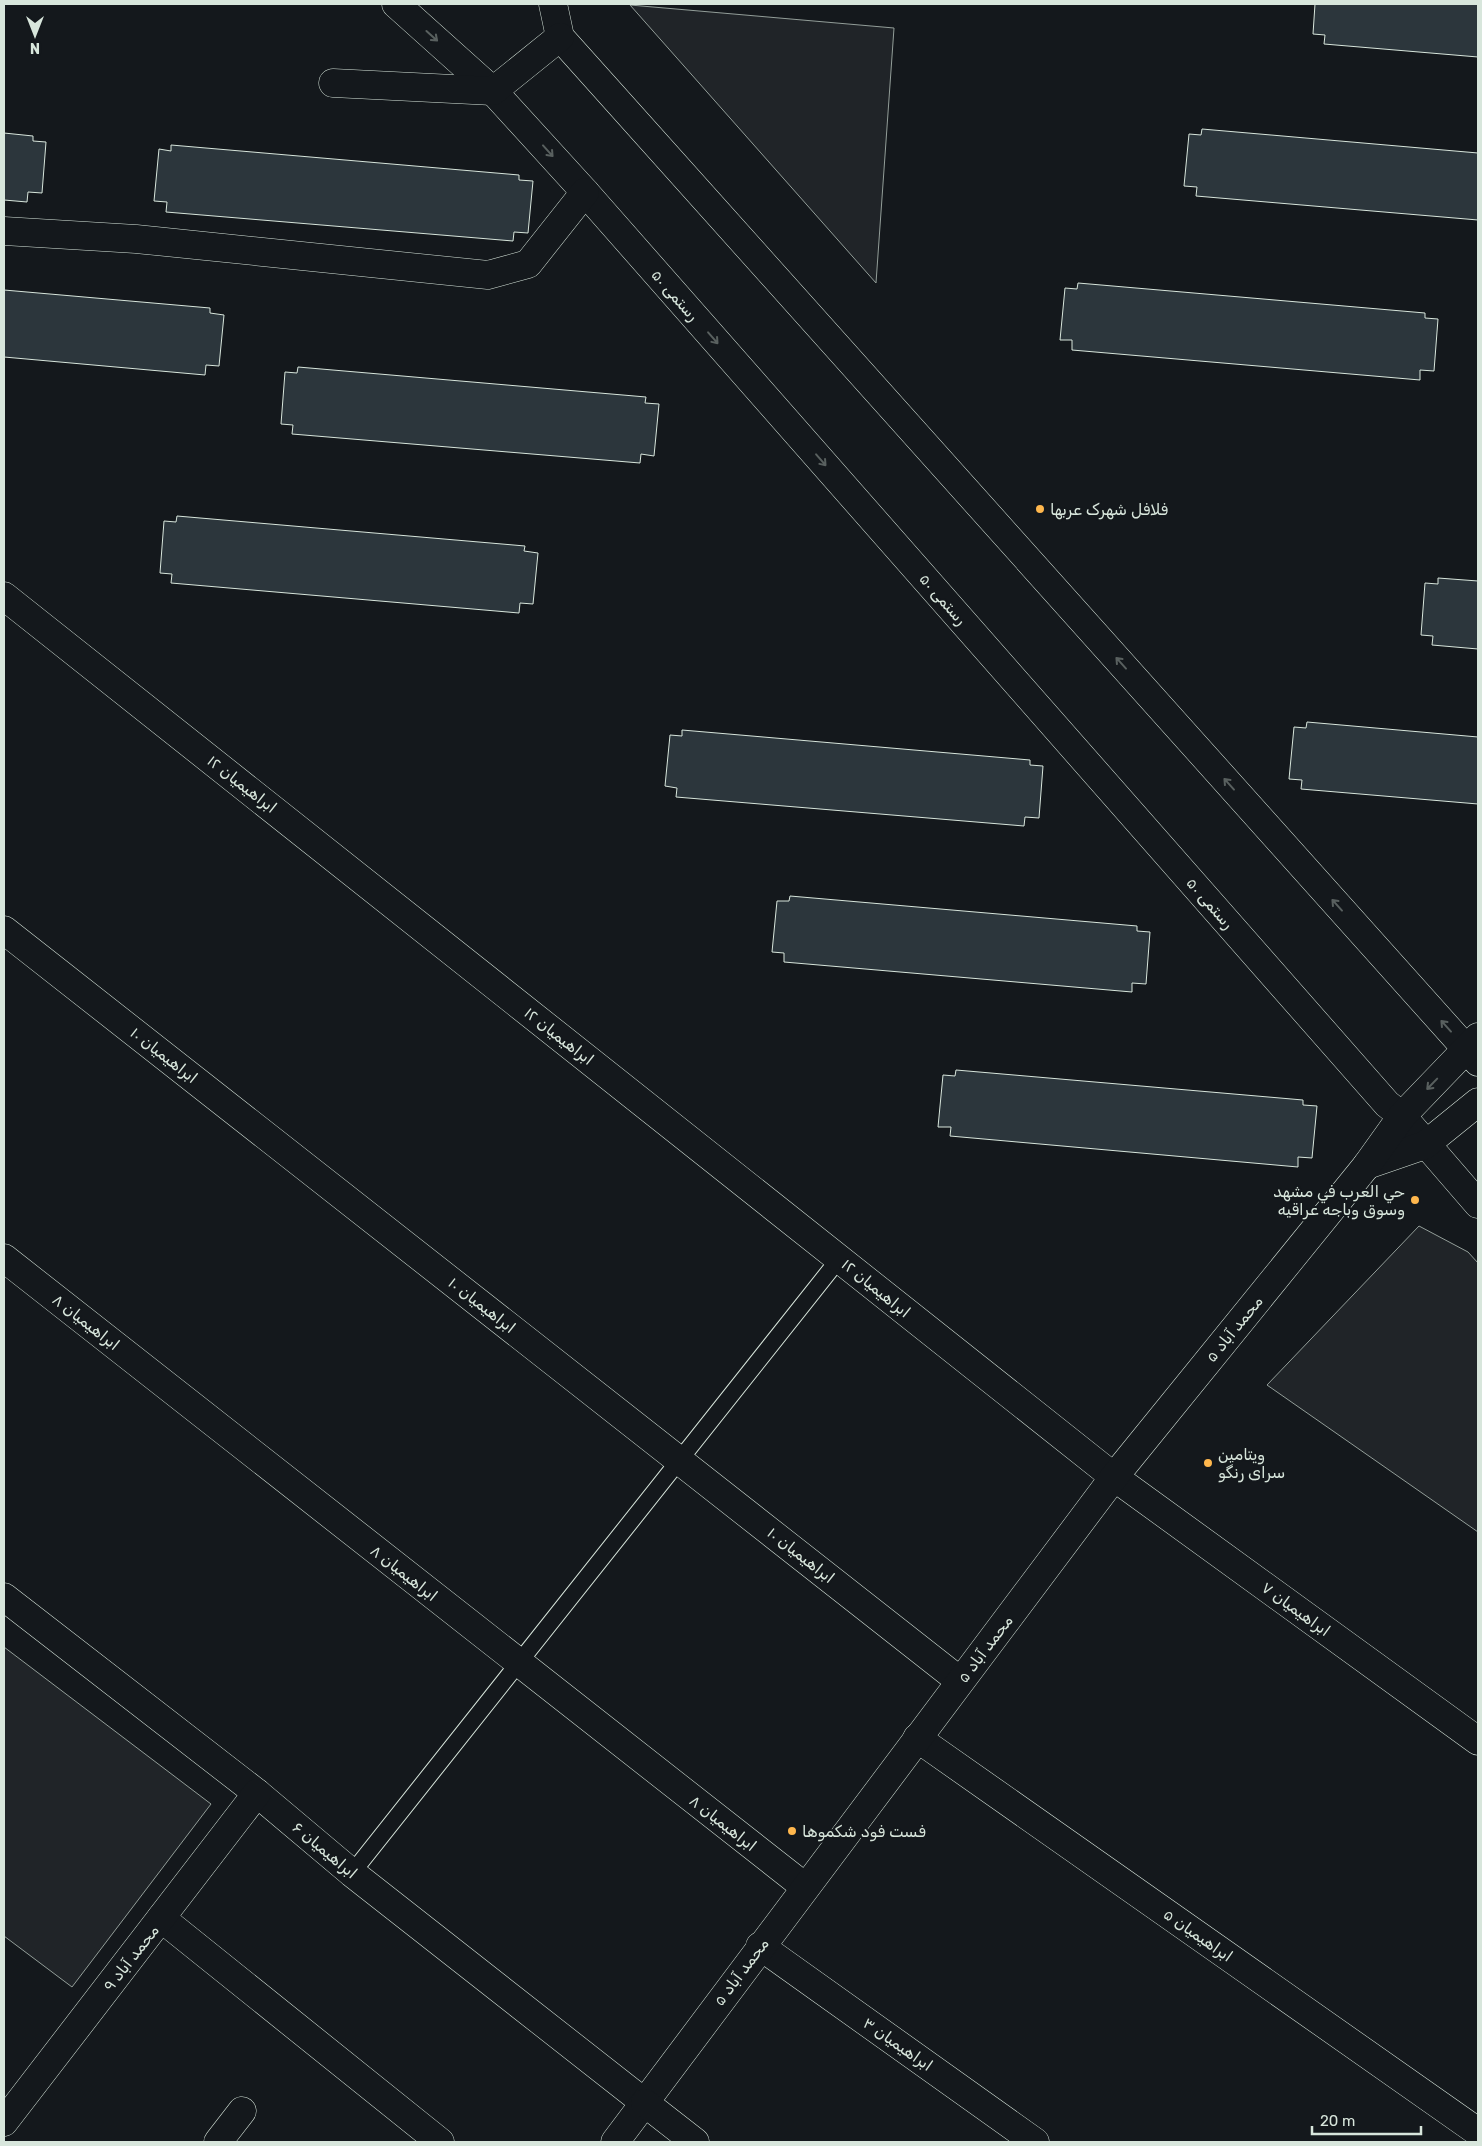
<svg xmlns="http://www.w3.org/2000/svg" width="1482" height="2146" viewBox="0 0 1482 2146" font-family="Rubik,Cairo,sans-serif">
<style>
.green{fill:#202428;stroke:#939e99}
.building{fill:#2c363c;stroke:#d8e6dc}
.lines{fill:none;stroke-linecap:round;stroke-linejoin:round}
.service-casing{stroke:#d8e6dc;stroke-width:18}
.minor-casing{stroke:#d8e6dc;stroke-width:29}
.tertiary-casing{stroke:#d8e6dc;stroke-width:29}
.service{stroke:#14181c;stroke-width:16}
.minor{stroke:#14181c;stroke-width:28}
.tertiary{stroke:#14181c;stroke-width:28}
.oneway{stroke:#59605f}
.poi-dot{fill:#ffb74d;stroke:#14181c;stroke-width:2}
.labels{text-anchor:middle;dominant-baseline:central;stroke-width:4;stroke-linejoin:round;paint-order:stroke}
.street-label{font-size:16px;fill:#d8e6dc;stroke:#14181c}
.poi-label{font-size:16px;fill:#d8e6dc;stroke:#14181c;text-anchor:start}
</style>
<rect width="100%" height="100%" fill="#14181c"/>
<g class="green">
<path d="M630 5 894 28 876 283Z"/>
<path d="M1419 1226 1468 1252 1478 1263V1532L1267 1385Z"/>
<path d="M4 1647 211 1804 72 1987 4 1936Z"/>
</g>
<g class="building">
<path d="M1315 4H1478V57L1324 44 1325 35 1313 34Z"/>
<path d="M1202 129 1478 153V220L1196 196 1197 187 1184 186 1189 134 1201 135Z"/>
<path d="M4 133 33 136V141L46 142 42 193 28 192 27 202 4 200Z"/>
<path d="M171 145 519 175V180L533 181 528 233 514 232 513 241 166 212 167 202 154 201 159 149 171 151Z"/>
<path d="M1078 283 1425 313V318L1438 319 1434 371 1420 370V380L1072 350V340H1060L1065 288 1077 289Z"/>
<path d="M4 290 210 308V313L224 315 219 366 206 365 205 375 4 357Z"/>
<path d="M298 367 646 397 645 403 659 404 654 456 641 454 640 463 292 434 293 425 281 424 285 372 297 373Z"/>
<path d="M177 516 525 546 524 551 538 553 533 604 520 603 519 613 171 583 172 574 160 573 164 521 176 522Z"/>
<path d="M1438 578 1478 581V649L1432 645 1433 636 1421 635 1425 583 1438 584Z"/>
<path d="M1307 722 1478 737V804L1301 789 1302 780 1289 779 1294 727 1306 728Z"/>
<path d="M682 730 1030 760V765L1043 766 1039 818 1025 817 1024 826 676 797 677 788 665 786 670 735 682 736Z"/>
<path d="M790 896 1137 926V931L1150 932 1146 984 1132 983V992L784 962V953L772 952 777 901H789Z"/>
<path d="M956 1070 1303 1100V1105L1317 1106 1312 1158 1298 1157V1167L950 1136 951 1127H938L943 1075 955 1076Z"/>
</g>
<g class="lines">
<defs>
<path id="service" d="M352 1873 839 1259"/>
<g id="minor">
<path d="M396 4 493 91 585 192 1387 1104 1402 1116 1478 1204"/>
<path d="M553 4 560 37 1478 1062"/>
<path d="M333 83 493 91 560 37"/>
<path d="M4 231 136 239 488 275 528 264 585 192"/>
<path d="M4 596 1114 1477 1478 1741"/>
<path d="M4 930 960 1681"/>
<path d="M1367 1165 1425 1145 1478 1102"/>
<path d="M4 1258 805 1887"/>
<path d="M4 1597 257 1793 352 1873 645 2103"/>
<path d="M917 1738 1478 2132"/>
<path d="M161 1918 440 2142"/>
<path d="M760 1946 1035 2142"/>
<path d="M4 2122 257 1793"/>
<path d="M218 2142 242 2111"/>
<path d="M615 2142 1114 1477 1367 1165 1402 1116 1478 1037"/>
</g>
<path id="tertiary" d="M645 2103 695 2142"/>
</defs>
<use href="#service" class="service-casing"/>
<use href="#minor" class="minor-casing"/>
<use href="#tertiary" class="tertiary-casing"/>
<use href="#service" class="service"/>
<use href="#minor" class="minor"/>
<use href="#tertiary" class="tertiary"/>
</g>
<defs><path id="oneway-shaft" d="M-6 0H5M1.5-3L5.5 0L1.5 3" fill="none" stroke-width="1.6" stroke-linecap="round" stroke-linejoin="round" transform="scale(1.25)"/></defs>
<g class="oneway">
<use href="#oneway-shaft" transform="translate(432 36) rotate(42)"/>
<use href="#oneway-shaft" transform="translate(548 151) rotate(48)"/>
<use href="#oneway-shaft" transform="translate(713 338) rotate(49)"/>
<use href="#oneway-shaft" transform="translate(821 460) rotate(49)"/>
<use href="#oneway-shaft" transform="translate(1121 663) rotate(-132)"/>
<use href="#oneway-shaft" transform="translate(1229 784) rotate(-132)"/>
<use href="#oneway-shaft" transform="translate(1337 905) rotate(-132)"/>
<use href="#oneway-shaft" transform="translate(1446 1026) rotate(-132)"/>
<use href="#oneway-shaft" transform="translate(1432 1084) rotate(134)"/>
</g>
<g class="poi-dot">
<circle cx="1040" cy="509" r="5"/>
<circle cx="1415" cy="1200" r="5"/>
<circle cx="1208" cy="1463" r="5"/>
<circle cx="792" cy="1831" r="5"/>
</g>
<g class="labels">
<g class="street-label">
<text transform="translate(675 295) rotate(49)">رستمی ۵۰</text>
<text transform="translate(943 599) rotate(49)">رستمی ۵۰</text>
<text transform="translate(242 784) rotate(38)">ابراهیمیان ۱۲</text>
<text transform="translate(1210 903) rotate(49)">رستمی ۵۰</text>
<text transform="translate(559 1036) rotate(38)">ابراهیمیان ۱۲</text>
<text transform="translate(164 1055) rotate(38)">ابراهیمیان ۱۰</text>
<text transform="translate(876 1288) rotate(39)">ابراهیمیان ۱۲</text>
<text transform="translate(482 1305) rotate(38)">ابراهیمیان ۱۰</text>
<text transform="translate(86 1322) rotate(38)">ابراهیمیان ۸</text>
<text transform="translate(1234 1329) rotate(-51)">محمد آباد ۵</text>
<text transform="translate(801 1555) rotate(38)">ابراهیمیان ۱۰</text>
<text transform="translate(404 1573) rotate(38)">ابراهیمیان ۸</text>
<text transform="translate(1296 1609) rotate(36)">ابراهیمیان ۷</text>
<text transform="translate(985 1649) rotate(-53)">محمد آباد ۵</text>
<text transform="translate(723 1823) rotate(38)">ابراهیمیان ۸</text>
<text transform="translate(325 1850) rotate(40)">ابراهیمیان ۶</text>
<text transform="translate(1198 1935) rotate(35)">ابراهیمیان ۵</text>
<text transform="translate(131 1958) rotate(-52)">محمد آباد ۹</text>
<text transform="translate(741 1972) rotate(-53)">محمد آباد ۵</text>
<text transform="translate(898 2044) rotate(35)">ابراهیمیان ۳</text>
</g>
<g class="poi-label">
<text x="1050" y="509">فلافل شهرک عربها</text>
<text x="1405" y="1191" text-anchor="end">حي العرب في مشهد<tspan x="1405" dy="18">وسوق وباجه عراقيه</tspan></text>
<text x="1218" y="1454">ویتامین<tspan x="1218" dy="18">سرای رنگو</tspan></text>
<text x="802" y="1831">فست فود شکموها</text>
</g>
</g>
<rect width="1482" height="2146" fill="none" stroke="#d8e6dc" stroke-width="10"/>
<g transform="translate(35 35) rotate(180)" stroke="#14181c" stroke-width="4" paint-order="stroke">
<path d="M0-4L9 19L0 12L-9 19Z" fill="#d8e6dc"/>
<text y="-8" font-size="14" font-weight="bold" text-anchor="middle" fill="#d8e6dc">N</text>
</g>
<path d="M1312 2126v8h109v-8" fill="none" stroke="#d8e6dc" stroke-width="2.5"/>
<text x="1320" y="2126" font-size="15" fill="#d8e6dc" stroke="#14181c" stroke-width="4" paint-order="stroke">20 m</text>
</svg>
